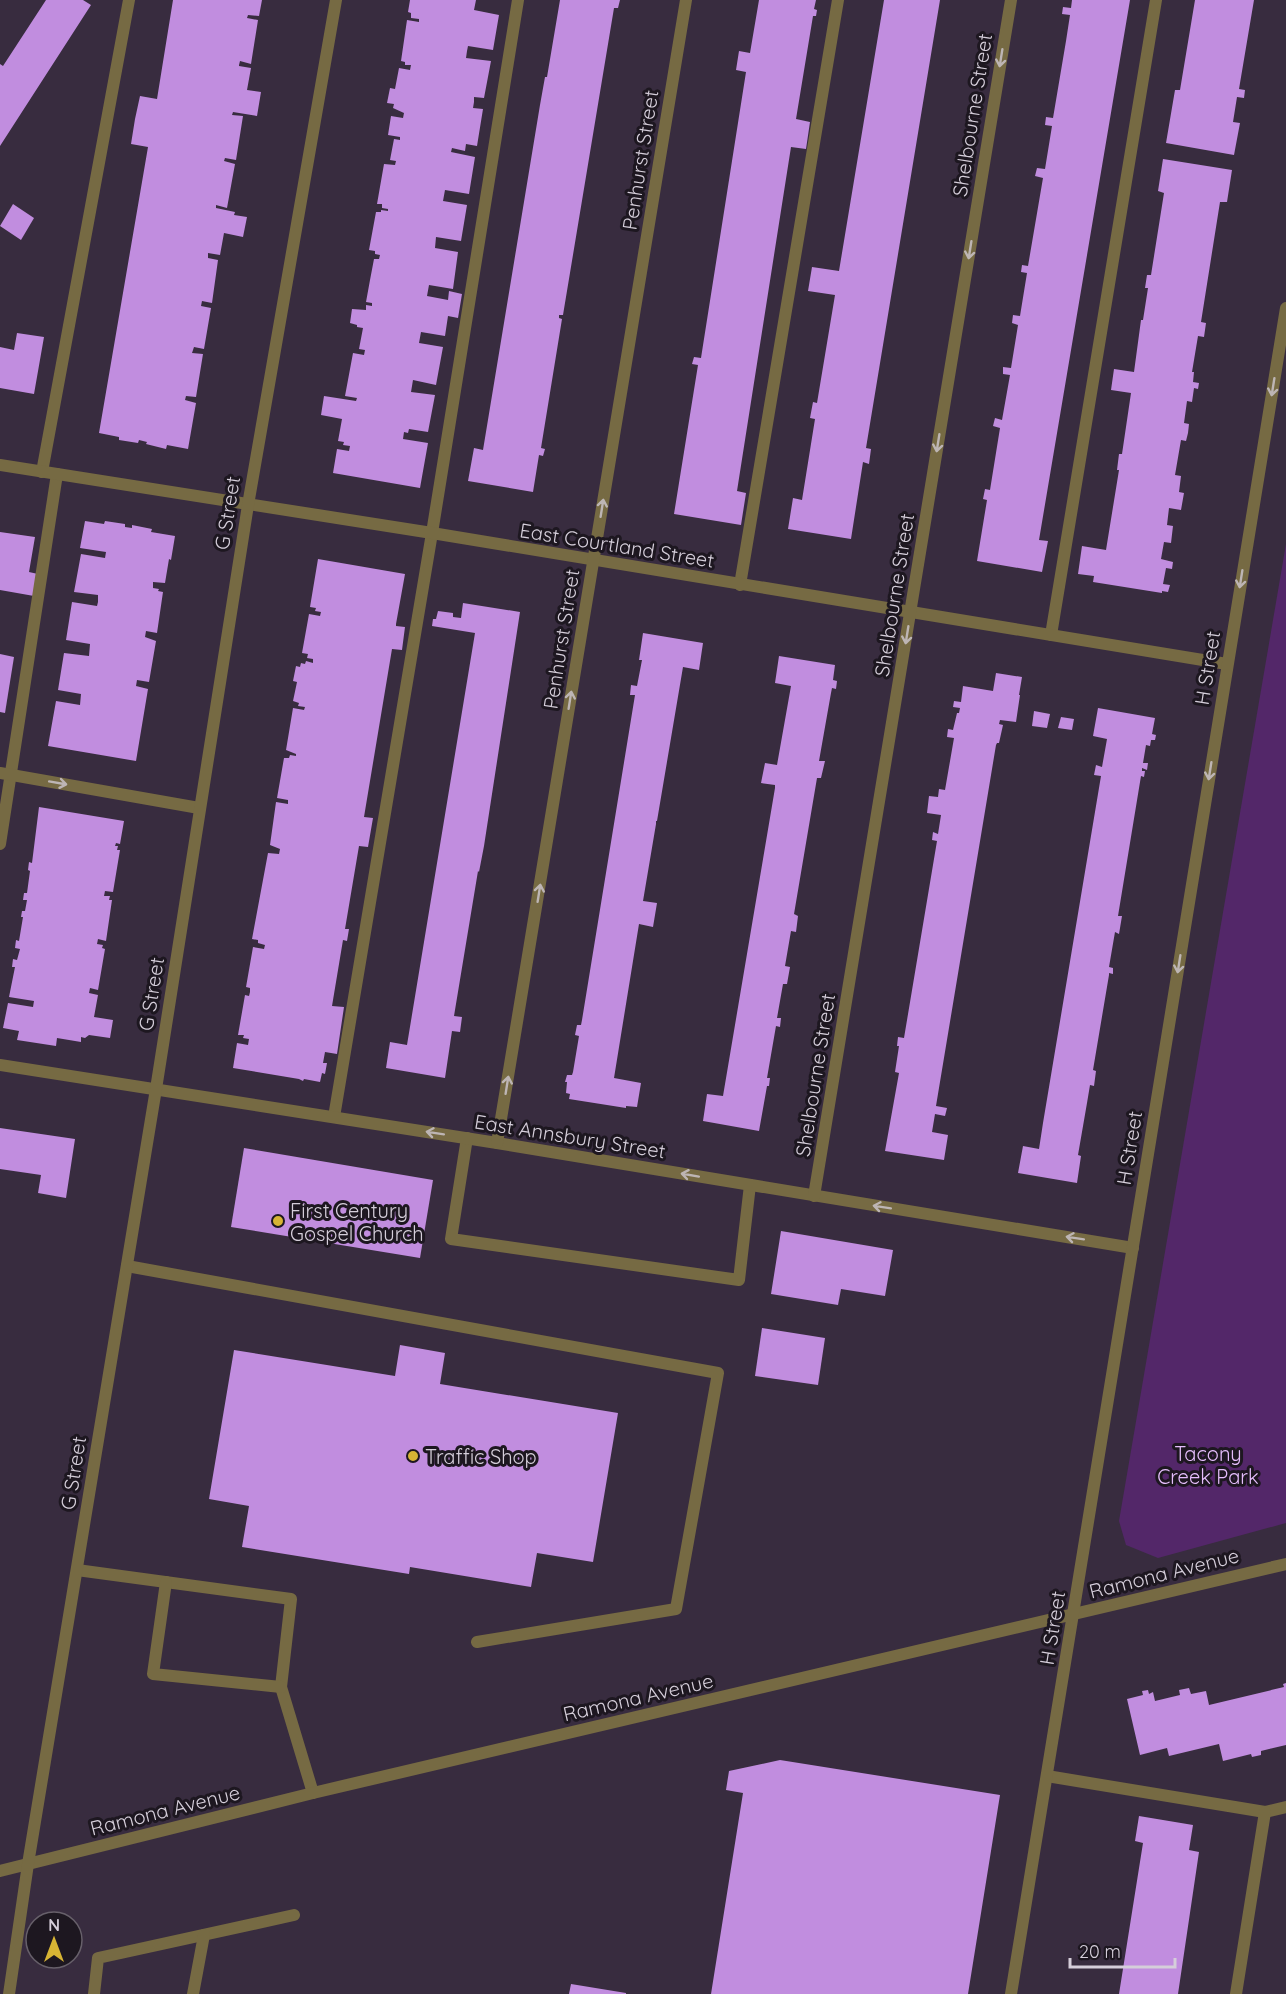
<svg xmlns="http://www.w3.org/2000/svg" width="1286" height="1994" viewBox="0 0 1286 1994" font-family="Quicksand,sans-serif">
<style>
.green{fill:#532769}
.building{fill:#c18ddf}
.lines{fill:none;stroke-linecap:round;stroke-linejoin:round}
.service{stroke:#766a43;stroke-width:12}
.minor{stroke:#766a43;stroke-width:12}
.oneway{stroke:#bdb5b4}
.poi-dot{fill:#d7b434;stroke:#1d1720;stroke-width:2}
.labels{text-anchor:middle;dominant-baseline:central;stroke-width:6;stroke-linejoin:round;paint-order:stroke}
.street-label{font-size:20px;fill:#d5ceda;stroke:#1d1720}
.poi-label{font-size:20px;fill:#d5ceda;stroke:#1d1720;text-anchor:start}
.park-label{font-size:20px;fill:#e6befd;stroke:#1d1720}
</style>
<rect width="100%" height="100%" fill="#382c3f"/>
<path class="green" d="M1286 544V1523L1158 1558 1126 1545 1119 1521Z"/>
<g class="building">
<path d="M46 0H83L91 5 0 146V64L3 66Z"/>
<path d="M173 0H262L259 16 248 15 247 18 258 20 251 64 240 61 239 65V66L251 68 247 90 261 92 257 116 233 112 232 115 243 116 236 160 225 158 224 161 235 164 227 208 216 205V208L235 212 234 215 247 217 243 237 224 233 220 255 208 253V258L218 260 212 303 202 301 201 306 211 308 204 349 194 347 192 353 203 354 196 397 186 396 185 400 196 403 188 449 167 445 166 449 146 444 147 442 139 440 138 443 119 440V437L99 433 148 147 131 144 135 119 140 96 157 99Z"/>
<path d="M410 0H476L474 10 499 15 493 50 468 46 467 51 466 58 491 61 484 98 474 97V102L473 108 483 109 477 146 466 144 465 151 452 148 451 152 475 157 469 194 445 190 443 201 467 205 461 241 436 237 435 248 458 252 453 289 429 285 427 296 448 300 449 291 462 294 458 318 448 316 445 336 421 332 419 343 443 347 436 385 413 380 411 392 435 395 428 432 409 429 408 433 404 432 403 439 428 443 420 488 333 473 337 449 349 451 350 446 343 445 344 442 338 441 342 419 321 415 324 396 356 401 357 398 345 396 353 353 364 355 365 350 359 349 363 328 357 327V325L350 323 352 309 366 310V305L372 306V303L366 302 370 280 374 259H379L380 255 375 254V251L369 250 376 212H381V210L388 211V209L382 208V204H377L384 164 395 165 396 161 390 160 394 139 400 140V137L388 135 391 116 403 118 404 113 393 108 394 104 387 103 390 88 395 89 399 68 410 70 411 65H405V62L401 61 407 20 419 22V19L411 18V13L408 12Z"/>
<path d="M560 0H620L618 8H614L563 315H559V318L562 319 541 448 545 449 543 456 539 455 533 492 468 481 474 448 483 450 540 105 545 77H547Z"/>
<path d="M759 0H816L814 9 817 10 816 16H813L796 119 810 122 806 149 791 147 737 491 746 493 741 525 674 514 698 365 692 364 694 357 701 358 746 72 736 70 739 51 750 53Z"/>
<path d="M884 0H940L866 448 871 449 869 464 863 462 851 539 788 529 793 498 802 500 815 419 810 418 813 402 817 403 835 295 808 291 812 267 839 271Z"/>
<path d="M1072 0H1130L1039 540 1048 541 1042 572 977 561 987 500 983 499 985 489 990 490 1000 428 993 426 995 418 1002 420 1010 375 1003 374V367L1011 368 1018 325 1012 323 1013 315 1020 316 1027 273 1021 272 1022 265 1028 266 1043 178 1035 176 1037 168 1045 169 1052 126 1045 125 1046 117 1053 118 1066 41 1070 15 1062 14 1063 7 1071 8Z"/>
<path d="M1195 0H1254L1239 89 1245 90 1244 98 1237 97 1233 122 1240 123 1234 155 1166 143 1175 90H1180Z"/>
<path d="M1163 159 1232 170 1227 202H1220L1201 322 1206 323 1204 337 1198 336 1192 372H1194L1193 382 1199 383 1198 389 1194 388 1192 402 1187 401 1184 423 1189 424 1188 433 1186 441 1181 440 1175 475 1181 476 1179 492 1184 493 1181 510 1169 508 1167 525 1173 526 1171 543 1164 542 1161 559 1173 562 1172 569 1166 568 1163 584 1170 585 1168 592 1162 591V593L1093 582 1094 576 1078 574 1082 546 1106 550 1119 470H1117L1119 454H1122L1131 393 1111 390 1114 369 1134 372 1141 320H1143L1148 288H1145L1147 275H1151L1164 193 1158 191Z"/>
<path d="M13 204 34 218 21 240 0 226Z"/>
<path d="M17 333 44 337 34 394 0 388V347L14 350Z"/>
<path d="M85 521 104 524 105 521 125 524V527L132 528V525L152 529 151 532 175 536 171 560 169 559 165 583 153 582V588L159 589 158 591 163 592 157 633 146 631 145 637 156 641 149 682 137 680 136 686 148 689 136 761 48 746 56 701 80 705 81 694 58 690 64 653 89 656 90 644 66 640 72 602 97 606 98 602V595L74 592 81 554 105 558 106 552 80 548Z"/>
<path d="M0 532 35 537 29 572 38 574 34 596 0 590Z"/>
<path d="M318 559 405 574 396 624V626L405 627 402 650 392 649 364 817 373 818 368 847 359 846 345 929H349L347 941 343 940 332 1006 344 1007 337 1054 325 1052 323 1063H327L325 1074 322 1073 320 1082 304 1079 303 1081 299 1079 233 1068 237 1043 248 1045 249 1039 243 1038 244 1035H238L245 995 249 996 250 992V988L246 987 253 947 264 949 265 945 258 943V940L252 939 268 853 279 854 280 849 270 845 276 802 288 804V800L277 798 284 758H289L290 755 296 756V754L286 750 293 708 304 710 305 707 298 706 299 703 293 701 297 682 293 681 296 666 300 667 301 663 305 664 306 661 313 663V659L307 658 308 654 302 653 309 614 320 616 321 612 315 611 316 608 310 607Z"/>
<path d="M463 603 520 612 484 846 479 872 478 871 454 1016 462 1017 460 1032 452 1031 445 1078 386 1068 390 1042 407 1045 475 633 432 626 433 619H436L438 611 453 613V617L461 618Z"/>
<path d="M643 633 703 643 699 670 683 667 657 821H656V824L643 901 657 903 653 927 639 924 614 1078 641 1083 637 1107 626 1106V1108L569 1099 570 1094 566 1093 567 1082H565L567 1075H572L573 1072 579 1036 575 1035 577 1025H581L582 1020 635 695H630L631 685 637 686 642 660H639Z"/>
<path d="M0 654 14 657 5 713 0 712Z"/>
<path d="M779 656 835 665 833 680 837 681 836 689 832 688 831 693 819 761H825L821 778H817L794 914 798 916 796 932 791 931 785 966 790 967 787 984H783L777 1018H781L780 1027 776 1026 767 1078H770L769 1086H767L759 1131 703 1121 707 1094 723 1096 775 788V785L761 783 765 763 777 765 791 686 775 683Z"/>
<path d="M996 673 1022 677 1019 695H1020L1016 722 1000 720 999 724 1003 725 999 743H997L996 745 936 1106 947 1108 945 1116 935 1114 932 1132 948 1135 944 1160 885 1151 899 1073 895 1072 899 1046H897L898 1037 904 1038 937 841 932 840 933 832 938 834 941 815 927 813 929 796 938 797 939 789 945 790 954 738 947 737 948 729 953 730 957 713H959L960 708 953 707 954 701 961 702 963 686 993 691Z"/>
<path d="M1098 708 1155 718 1152 734 1156 735 1155 740H1151L1150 746 1146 745 1143 763H1148L1147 770 1142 768V771H1145L1144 777 1141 776 1118 916H1122L1119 934 1115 932 1109 967 1113 968V974L1109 973V975L1093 1070 1096 1071 1094 1086 1090 1085 1087 1103 1078 1155 1081 1156 1077 1183 1018 1173 1023 1146 1039 1149 1043 1123 1101 776 1094 775 1096 765 1102 767 1107 739 1093 736Z"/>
<path d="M1034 711 1050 714 1047 728 1032 726Z"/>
<path d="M1061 717 1074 719 1072 730 1058 728Z"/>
<path d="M39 807 124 821 120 844 116 843 115 846H118L117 850H120L113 892 105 891 104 896H110L109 900H112L106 941 98 939 97 944 103 945 102 948 105 949 98 990 90 988 89 993 98 995 94 1017 113 1020 110 1038 89 1035 85 1038 81 1037V1042L57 1038 56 1046 17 1040 19 1031 3 1028 8 1003 33 1007 34 1001 9 997 15 967H12L13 959 17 960 20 949 15 948 16 940 19 941 23 917H21L22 911H25L27 900H23L24 893H27L30 871 28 870 29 862 32 863Z"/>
<path d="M0 1128 75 1139 66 1198 38 1193 41 1175 0 1169Z"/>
<path d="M244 1148 433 1180 420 1258 231 1227Z"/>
<path d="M781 1231 893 1250 885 1296 841 1289 838 1305 771 1294Z"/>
<path d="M762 1328 825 1338 818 1385 755 1376Z"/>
<path d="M400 1345 445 1353 440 1384 618 1413 593 1562 537 1553 531 1587 410 1567 409 1574 242 1547 249 1506 209 1499 234 1350 395 1376Z"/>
<path d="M1286 1683V1745L1261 1751V1755L1252 1757 1251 1754 1223 1761 1219 1744 1169 1756 1167 1748 1140 1755 1127 1699 1143 1695 1142 1691 1148 1690 1149 1694 1153 1692 1155 1701 1180 1695 1179 1690 1189 1688 1191 1694 1206 1691 1209 1705 1284 1687 1283 1684Z"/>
<path d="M780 1760 1000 1795 968 1994H711L743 1793 726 1790 729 1771Z"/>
<path d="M1139 1816 1193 1825 1189 1850 1199 1852 1178 1994H1119L1143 1843 1135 1841Z"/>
<path d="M571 1984 626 1993V1994H569Z"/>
</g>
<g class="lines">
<g class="service">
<path d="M42 472 129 0"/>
<path d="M740 585 838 0"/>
<path d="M1051 635 1156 0"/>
<path d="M0 844 57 474"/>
<path d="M334 1117 432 533 518 0"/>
<path d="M467 1138 451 1239 739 1280 750 1185"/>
<path d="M127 1266 718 1373 676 1609 477 1642"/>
<path d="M77 1570 291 1599 281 1687 313 1793"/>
<path d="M166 1582 153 1674 281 1687"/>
<path d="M1047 1776 1265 1812 1286 1807"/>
<path d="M94 1994 98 1958 294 1915"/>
<path d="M193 1994 204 1935"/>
<path d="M1236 1994 1265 1812"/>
</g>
<g class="minor">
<path d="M0 465 432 533 1227 664"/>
<path d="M0 773 199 808"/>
<path d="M0 1065 497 1143 1133 1248"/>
<path d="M497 1143 686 0"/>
<path d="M814 1196 1011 0"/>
<path d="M0 1871 313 1793 1286 1564"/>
<path d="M9 1994 28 1864 156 1089 248 505 336 0"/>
<path d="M1011 1994 1286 308"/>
</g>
</g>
<defs><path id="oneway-shaft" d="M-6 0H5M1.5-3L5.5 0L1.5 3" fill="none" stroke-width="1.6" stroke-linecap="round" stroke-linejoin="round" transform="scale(1.5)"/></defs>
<g class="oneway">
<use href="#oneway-shaft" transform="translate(1001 58) rotate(99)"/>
<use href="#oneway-shaft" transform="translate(970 250) rotate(99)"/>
<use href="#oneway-shaft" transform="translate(1273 387) rotate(99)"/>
<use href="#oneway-shaft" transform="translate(938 443) rotate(99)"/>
<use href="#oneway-shaft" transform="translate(602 508) rotate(-81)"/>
<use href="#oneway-shaft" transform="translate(1241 579) rotate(99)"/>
<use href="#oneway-shaft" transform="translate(907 635) rotate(99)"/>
<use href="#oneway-shaft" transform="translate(570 700) rotate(-81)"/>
<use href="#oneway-shaft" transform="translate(1210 771) rotate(99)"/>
<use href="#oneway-shaft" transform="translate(58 783) rotate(10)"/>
<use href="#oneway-shaft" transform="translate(539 893) rotate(-81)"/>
<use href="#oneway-shaft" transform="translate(1179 964) rotate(99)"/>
<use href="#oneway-shaft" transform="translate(507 1085) rotate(-81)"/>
<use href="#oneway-shaft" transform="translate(435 1133) rotate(-171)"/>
<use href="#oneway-shaft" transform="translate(690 1175) rotate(-170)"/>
<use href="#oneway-shaft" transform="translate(882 1207) rotate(-171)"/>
<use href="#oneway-shaft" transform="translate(1075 1238) rotate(-171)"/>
</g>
<g class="poi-dot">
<circle cx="278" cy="1221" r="6"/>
<circle cx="413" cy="1456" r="6"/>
</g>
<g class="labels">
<g class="street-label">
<text transform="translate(972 115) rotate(-81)">Shelbourne Street</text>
<text transform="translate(640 160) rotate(-81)">Penhurst Street</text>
<text transform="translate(227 513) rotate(-81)">G Street</text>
<text transform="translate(617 545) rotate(9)">East Courtland Street</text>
<text transform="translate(894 595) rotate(-81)">Shelbourne Street</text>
<text transform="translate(561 639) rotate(-81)">Penhurst Street</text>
<text transform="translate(1207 668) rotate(-81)">H Street</text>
<text transform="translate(151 994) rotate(-81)">G Street</text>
<text transform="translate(815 1075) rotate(-81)">Shelbourne Street</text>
<text transform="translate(570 1136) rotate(9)">East Annsbury Street</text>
<text transform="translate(1129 1148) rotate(-81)">H Street</text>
<text transform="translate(73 1473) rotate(-81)">G Street</text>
<text transform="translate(1164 1573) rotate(-14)">Ramona Avenue</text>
<text transform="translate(1052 1628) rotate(-81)">H Street</text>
<text transform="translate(638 1697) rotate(-13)">Ramona Avenue</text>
<text transform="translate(165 1810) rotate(-14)">Ramona Avenue</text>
</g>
<g class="poi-label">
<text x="290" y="1210">First Century<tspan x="290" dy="23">Gospel Church</tspan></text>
<text x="425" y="1456">Traffic Shop</text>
</g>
<g class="park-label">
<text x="1208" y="1453">Tacony<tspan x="1208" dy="23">Creek Park</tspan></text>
</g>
</g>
<g transform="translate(54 1940)"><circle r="28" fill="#1d1720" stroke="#67606a" stroke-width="1.5"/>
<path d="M0-4.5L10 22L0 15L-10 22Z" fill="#d7b434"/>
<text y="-9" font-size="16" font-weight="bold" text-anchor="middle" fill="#d5ceda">N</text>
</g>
<path d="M1070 1958v9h105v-9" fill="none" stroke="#d5ceda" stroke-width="3"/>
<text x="1079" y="1958" font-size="18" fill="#d5ceda" stroke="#1d1720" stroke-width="4.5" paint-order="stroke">20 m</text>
</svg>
